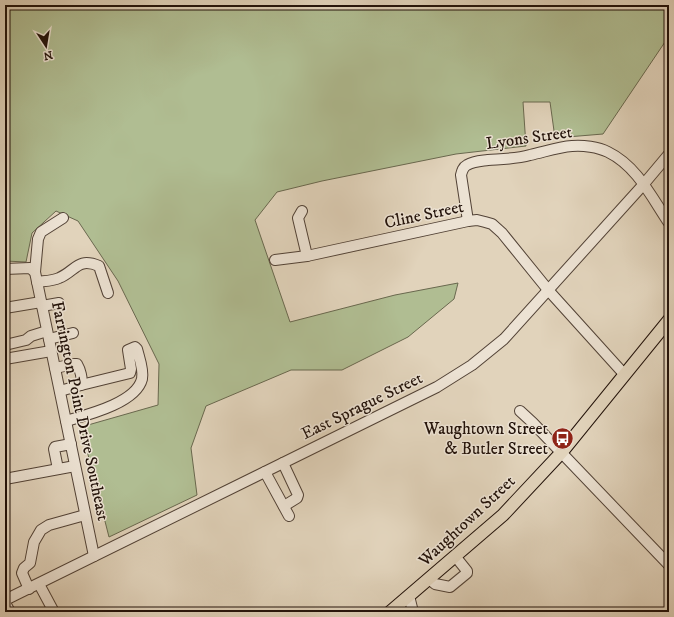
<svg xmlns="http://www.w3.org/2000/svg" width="674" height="617" viewBox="0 0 674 617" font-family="'IM FELL DW Pica',serif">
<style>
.green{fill:#b0bd92;stroke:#69684e}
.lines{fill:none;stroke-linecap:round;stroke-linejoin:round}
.minor-casing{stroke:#524236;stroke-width:12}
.major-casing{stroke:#22120a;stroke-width:14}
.minor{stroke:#ece2d3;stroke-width:10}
.major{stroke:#e1d3bb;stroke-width:12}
.labels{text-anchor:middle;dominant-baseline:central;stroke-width:3;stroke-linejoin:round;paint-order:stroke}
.street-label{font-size:17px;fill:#22120a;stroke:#ece2d3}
.poi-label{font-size:17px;fill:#22120a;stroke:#ece2d3;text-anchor:end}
</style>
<rect width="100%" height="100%" fill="#e1d3bb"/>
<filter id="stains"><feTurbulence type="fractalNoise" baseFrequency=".005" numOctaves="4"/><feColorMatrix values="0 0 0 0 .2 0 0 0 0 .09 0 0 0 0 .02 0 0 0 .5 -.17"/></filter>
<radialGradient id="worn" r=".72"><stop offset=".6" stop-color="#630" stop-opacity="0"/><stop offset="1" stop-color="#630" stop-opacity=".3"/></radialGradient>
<path class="green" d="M5 5H669V36L603 134 555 138 550 102H523L526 146 456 154 322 181 277 192 255 220 290 322 395 295 458 283 454 299 408 337 342 370H291L206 406 191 448 197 495 109 537 81 427 158 405 159 364 118 281 78 221 56 211 32 233 26 262 5 261Z"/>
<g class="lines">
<defs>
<g id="minor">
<path d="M302 211 298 218 307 256"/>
<path d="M63 218 41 232 38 239 35 272 94 556"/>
<path d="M468 221 461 175C462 171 463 167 467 165 474 161 481 161 488 160 502 159 516 159 530 155 544 152 558 147 572 146 583 145 598 147 608 152 637 166 652 198 669 223"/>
<path d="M275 260 307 256 468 221 477 220 485 222 492 224 502 233 549 291 624 374"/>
<path d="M5 269 30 268 35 272"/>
<path d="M37 282C44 281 53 281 59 278 76 271 77 257 99 266L108 293"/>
<path d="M42 306 59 303"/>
<path d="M5 308 41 302"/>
<path d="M49 339 73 333"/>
<path d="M5 345 26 340 31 336 47 331"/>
<path d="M5 359 51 351"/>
<path d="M55 368 74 364H77C80 369 83 379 81 385L60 391"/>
<path d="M520 411 533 423 669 565"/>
<path d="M66 421C87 415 136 403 142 379 144 370 139 357 137 349L135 347 128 350 131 369 130 373 81 385"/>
<path d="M283 463 298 495 297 498 284 506"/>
<path d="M58 469 54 449 55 447 71 444"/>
<path d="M265 472 289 516"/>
<path d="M5 479 75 466"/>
<path d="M429 579 435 584 450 587 467 573V571L455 556"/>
<path d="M39 584 54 612"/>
<path d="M29 589 22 573 24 568 30 563 34 542 41 530 49 525 85 515"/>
<path d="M409 596 413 612"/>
<path d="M5 600 437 387 472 365 504 339 643 185 669 154"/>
<path d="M5 603 10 612"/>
</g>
<path id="major" d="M390 612 503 515 561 453 669 320"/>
</defs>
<use href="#minor" class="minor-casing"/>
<use href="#major" class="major-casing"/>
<use href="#minor" class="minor"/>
<use href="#major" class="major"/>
</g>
<defs>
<symbol id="bus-disc" viewBox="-11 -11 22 22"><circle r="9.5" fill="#8f2418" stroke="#ece2d3"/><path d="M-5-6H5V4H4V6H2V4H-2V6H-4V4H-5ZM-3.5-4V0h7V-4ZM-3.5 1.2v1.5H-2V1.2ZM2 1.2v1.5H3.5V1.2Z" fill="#fff"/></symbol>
</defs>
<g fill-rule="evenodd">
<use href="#bus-disc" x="550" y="426" width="25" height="25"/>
</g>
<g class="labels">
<g class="street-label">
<text transform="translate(529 138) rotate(-8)">Lyons Street</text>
<text transform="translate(424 215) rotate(-12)">Cline Street</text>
<text transform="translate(362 406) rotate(-26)">East Sprague Street</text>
<text transform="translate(80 411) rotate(78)">Farrington Point Drive Southeast</text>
<text transform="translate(467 521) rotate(-43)">Waughtown Street</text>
</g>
<g class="poi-label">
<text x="548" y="429">Waughtown Street<tspan x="548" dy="20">&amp; Butler Street</tspan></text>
</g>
</g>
<rect width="674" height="617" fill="none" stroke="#e1d3bb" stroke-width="20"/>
<rect x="6" y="6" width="662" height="605" fill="none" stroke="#22120a" stroke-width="2"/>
<rect x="10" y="10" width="654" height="597" fill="none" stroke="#22120a"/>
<g transform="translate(46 46) rotate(168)" stroke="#ece2d3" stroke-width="3" paint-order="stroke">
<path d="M0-3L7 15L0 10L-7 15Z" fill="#22120a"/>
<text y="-6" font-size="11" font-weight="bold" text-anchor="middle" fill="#22120a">N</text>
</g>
<rect width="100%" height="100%" filter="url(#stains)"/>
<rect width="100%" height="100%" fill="url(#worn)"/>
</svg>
